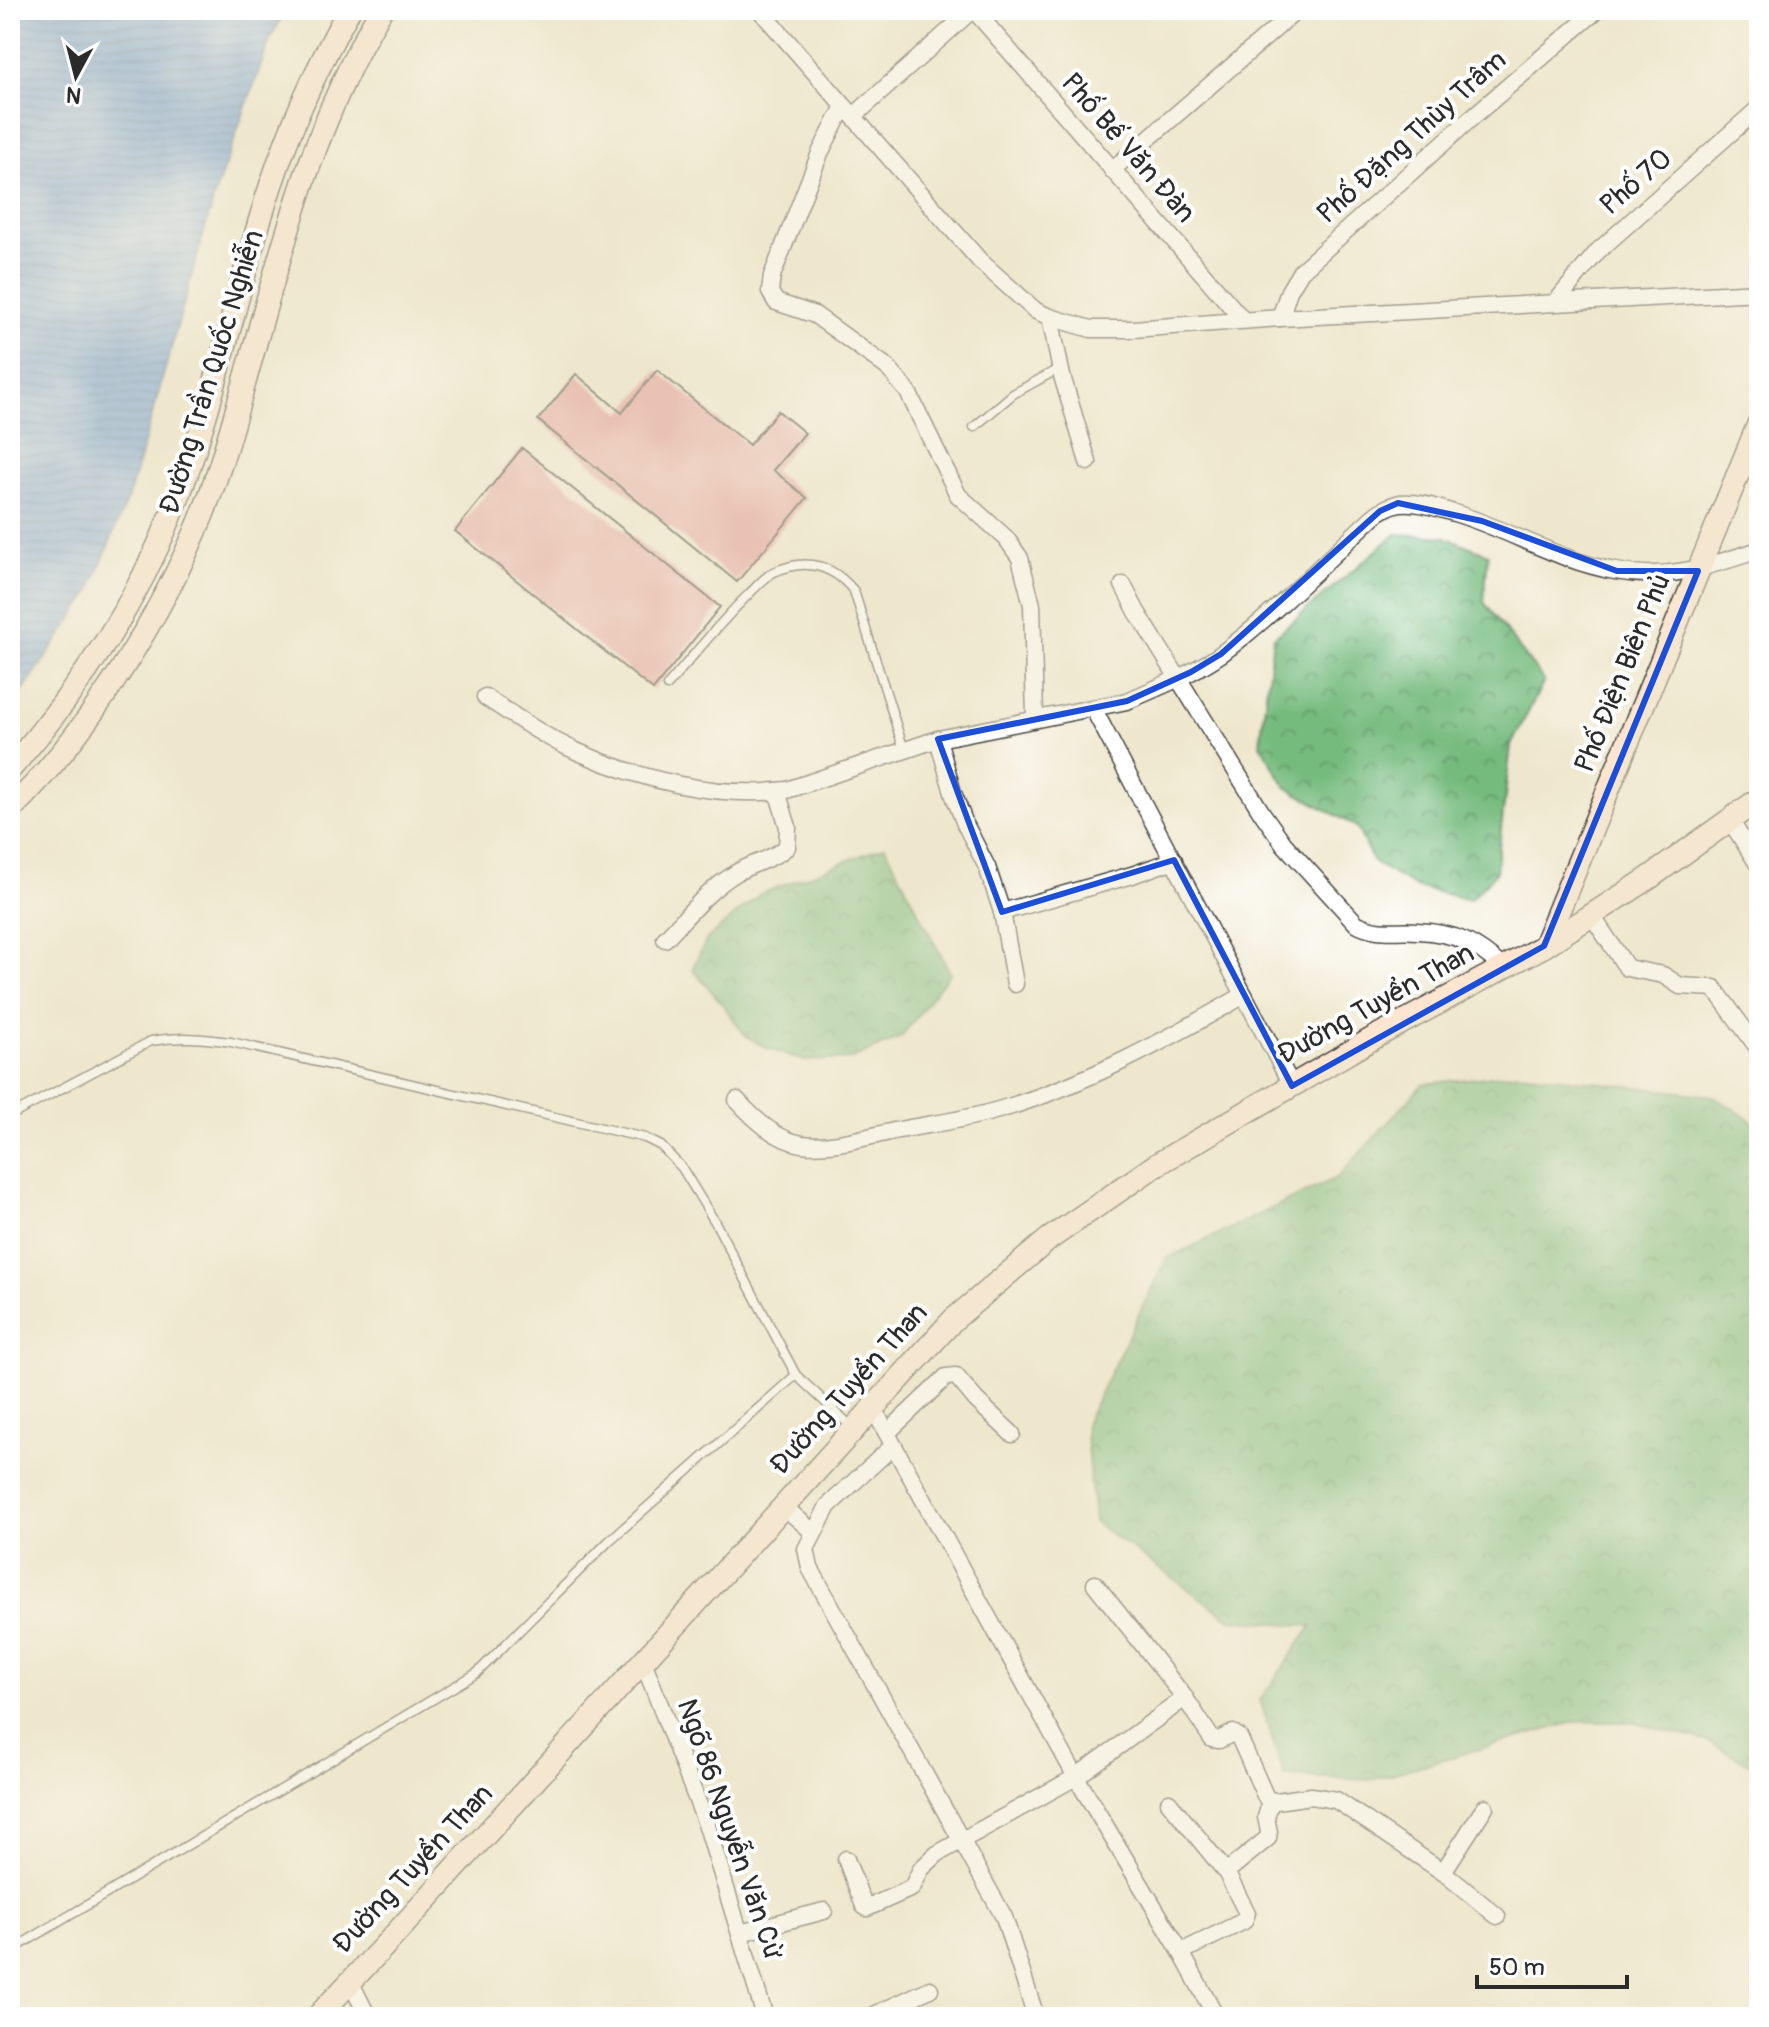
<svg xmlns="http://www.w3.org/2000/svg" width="1769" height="2027" viewBox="0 0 1769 2027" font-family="Pangolin,sans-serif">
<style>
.forest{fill:url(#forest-crowns);stroke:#507354;stroke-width:2}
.water{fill:url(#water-rules);stroke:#4d6582;stroke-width:2}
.building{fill:#e39493}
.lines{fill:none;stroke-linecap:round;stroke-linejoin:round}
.lane-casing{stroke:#484743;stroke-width:11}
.street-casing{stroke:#484743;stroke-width:19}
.secondary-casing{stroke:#484743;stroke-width:25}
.lane{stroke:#fff;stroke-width:8}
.street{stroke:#fff;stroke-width:16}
.secondary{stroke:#fde5d0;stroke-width:22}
.marked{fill:none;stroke:#1d4ed8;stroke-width:6;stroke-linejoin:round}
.labels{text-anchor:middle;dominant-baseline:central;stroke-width:8;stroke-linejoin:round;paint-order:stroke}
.street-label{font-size:28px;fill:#2b2b2b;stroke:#fff}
</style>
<defs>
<pattern id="forest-crowns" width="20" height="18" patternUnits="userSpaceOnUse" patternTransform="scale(2)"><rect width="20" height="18" fill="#76bb7e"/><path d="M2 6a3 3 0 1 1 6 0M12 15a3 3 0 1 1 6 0" fill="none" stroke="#619867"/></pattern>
<pattern id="water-rules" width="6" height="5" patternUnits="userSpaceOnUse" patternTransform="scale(2)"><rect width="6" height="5" fill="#6f9fd9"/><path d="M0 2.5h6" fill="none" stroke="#5b82b0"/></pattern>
</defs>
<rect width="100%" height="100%" fill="#fff"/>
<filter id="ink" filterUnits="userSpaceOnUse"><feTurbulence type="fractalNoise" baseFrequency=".0125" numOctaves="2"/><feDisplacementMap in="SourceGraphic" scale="16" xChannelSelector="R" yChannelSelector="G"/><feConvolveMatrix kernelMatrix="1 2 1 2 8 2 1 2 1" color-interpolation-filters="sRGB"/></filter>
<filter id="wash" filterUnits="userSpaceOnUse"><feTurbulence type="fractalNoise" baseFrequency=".006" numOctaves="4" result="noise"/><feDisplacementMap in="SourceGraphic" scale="32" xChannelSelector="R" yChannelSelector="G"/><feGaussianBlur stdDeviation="1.8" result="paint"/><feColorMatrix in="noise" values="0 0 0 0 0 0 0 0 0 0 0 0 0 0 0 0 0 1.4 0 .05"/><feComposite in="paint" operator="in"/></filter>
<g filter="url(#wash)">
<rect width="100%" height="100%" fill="#efe7cd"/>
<g class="forest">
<path d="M1396 534 1445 537 1488 554 1484 602 1544 681 1511 745 1496 872 1470 900 1416 887 1373 862 1357 827 1286 787 1260 744 1273 638Z"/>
<path d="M885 846 950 973 901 1037 853 1059 805 1061 766 1048 745 1035 720 1001 692 969 707 939 760 894Z"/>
<path d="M1519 1073 1714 1096 1759 1126V1769L1709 1742 1631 1722H1574L1371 1780 1284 1776 1260 1700 1312 1626 1230 1619 1094 1522 1085 1424 1166 1259 1338 1177 1423 1084Z"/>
</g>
<path class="water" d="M10 10H286L271 37 216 190 131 489 89 594 10 710Z"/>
<g id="blocks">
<g class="building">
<path d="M657 370 749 445 778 411 805 433 773 470 807 498 737 582 538 420 576 374 622 413Z"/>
<path d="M522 448 720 607 653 690 455 531Z"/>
</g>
</g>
</g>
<g filter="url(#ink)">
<use href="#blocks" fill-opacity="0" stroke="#484743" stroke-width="2"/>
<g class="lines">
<defs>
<g id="lane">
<path d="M974 427 1013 394 1060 368"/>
<path d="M667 686C694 655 720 622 749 594 756 587 764 578 772 573 805 557 832 564 854 591L904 750"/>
<path d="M10 1116 151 1041C179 1036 203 1038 231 1042L645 1138 661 1146 682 1168 715 1222 796 1375"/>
<path d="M10 1951 477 1673 609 1541 796 1375 853 1428"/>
</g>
<g id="street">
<path d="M760 10 980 261 1036 311 1050 317 1091 329H1133L1280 318 1759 292"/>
<path d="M974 10 1243 320"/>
<path d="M844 106 820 153 772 276 770 292 776 302 815 315 887 367 908 392 958 495 1006 538 1020 558 1032 605 1035 718"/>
<path d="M854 116 972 10"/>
<path d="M1112 170 1297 10"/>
<path d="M1555 303 1598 251 1759 108"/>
<path d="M1050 317 1062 376 1088 462"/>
<path d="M1280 318 1289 291 1301 271 1469 120 1597 10"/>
<path d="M1123 585 1137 612 1262 813 1284 844 1356 923C1378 935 1395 929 1418 931 1456 933 1476 943 1503 968"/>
<path d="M485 697C515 716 544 737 576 751 641 780 716 799 787 790L938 739 1127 701C1159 687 1192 674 1221 654 1275 614 1323 563 1373 517 1380 511 1390 505 1400 503 1418 501 1437 508 1454 513 1509 529 1558 561 1615 571 1668 581 1710 566 1759 550"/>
<path d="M1093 708 1292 1086"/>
<path d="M938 739 953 793 965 824 987 867 1002 912 1132 875 1174 860"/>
<path d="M1730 820 1759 866"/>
<path d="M1002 912 1015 984"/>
<path d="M1592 916 1627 968 1663 975 1680 986 1714 988 1755 1044"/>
<path d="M665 939C687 916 708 890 736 873 752 863 772 860 787 847L788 827 777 791"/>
<path d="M737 1100C754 1119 776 1140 802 1144 833 1148 869 1136 899 1130 931 1124 964 1120 995 1111 1083 1086 1165 1041 1244 995"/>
<path d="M873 1408 1076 1777 1181 1952 1216 2017"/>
<path d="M887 1433 946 1377 956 1376 976 1400 1012 1434"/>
<path d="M893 1446 828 1506 806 1549 810 1568 1004 1917 1036 2017"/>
<path d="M783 1506 813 1532"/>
<path d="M1095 1584 1185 1698 1212 1739 1219 1740 1233 1733 1239 1737 1267 1800 1276 1801 1311 1796 1336 1800 1443 1872 1497 1916"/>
<path d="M643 1661 707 1826 765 2017"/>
<path d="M1169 1802 1226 1872 1247 1913 1244 1921 1181 1952"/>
<path d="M846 1859 864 1906 867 1908 912 1888 921 1869 937 1854 1076 1777 1185 1698"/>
<path d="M1226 1872 1268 1838 1269 1832 1266 1817 1271 1801"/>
<path d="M1443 1872 1485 1807"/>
<path d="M740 1933 824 1911"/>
<path d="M350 1981 368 2017"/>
<path d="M870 2017 930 1989"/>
</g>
<g id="secondary">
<path d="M10 769C76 693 135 607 172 513 215 406 235 291 272 182 292 122 318 65 349 10"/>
<path d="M10 810C98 723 183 583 220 466 269 310 296 152 381 10"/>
<path d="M1544 946 1759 423"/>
<path d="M317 2017 389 1941 953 1320 1049 1239 1156 1165 1377 1036 1544 946 1649 878 1759 799"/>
</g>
</defs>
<use href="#lane" class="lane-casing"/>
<use href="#street" class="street-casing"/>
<use href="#secondary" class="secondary-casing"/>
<use href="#lane" class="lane"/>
<use href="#street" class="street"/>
<use href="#secondary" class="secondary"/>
</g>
</g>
<path d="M0 0H1769V2027H0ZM1398 503 1482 521 1617 571H1698L1544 946 1292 1086 1174 860 1002 912 938 739 1127 701 1191 672 1221 654 1380 511Z" fill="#efe7cd" fill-opacity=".55" fill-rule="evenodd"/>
<path class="marked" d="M1398 503 1482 521 1617 571H1698L1544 946 1292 1086 1174 860 1002 912 938 739 1127 701 1191 672 1221 654 1380 511Z"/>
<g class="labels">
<g class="street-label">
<text transform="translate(1412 137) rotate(-42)">Phố Đặng Thùy Trâm</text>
<text transform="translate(1128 148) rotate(49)">Phố Bế Văn Đàn</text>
<text transform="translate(1636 182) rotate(-41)">Phố 70</text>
<text transform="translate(212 372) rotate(-73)">Đường Trần Quốc Nghiễn</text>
<text transform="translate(1623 673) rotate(-68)">Phố Điện Biên Phủ</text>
<text transform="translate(1376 1004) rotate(-29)">Đường Tuyển Than</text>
<text transform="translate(849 1389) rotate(-48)">Đường Tuyển Than</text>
<text transform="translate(730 1830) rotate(71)">Ngõ 86 Nguyễn Văn Cừ</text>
<text transform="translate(413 1869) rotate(-47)">Đường Tuyển Than</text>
</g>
</g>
<rect width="1769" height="2027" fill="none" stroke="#fff" stroke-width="40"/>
<g transform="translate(76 76) rotate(187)" stroke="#ffffff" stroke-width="6" paint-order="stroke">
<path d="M0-6L14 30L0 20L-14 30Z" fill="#2b2b2b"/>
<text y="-12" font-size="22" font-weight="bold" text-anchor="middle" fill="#2b2b2b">N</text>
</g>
<path d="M1477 1975v12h150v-12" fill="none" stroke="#2b2b2b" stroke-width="4"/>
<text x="1489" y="1975" font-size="24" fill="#2b2b2b" stroke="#ffffff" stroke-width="6" paint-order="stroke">50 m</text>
</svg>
